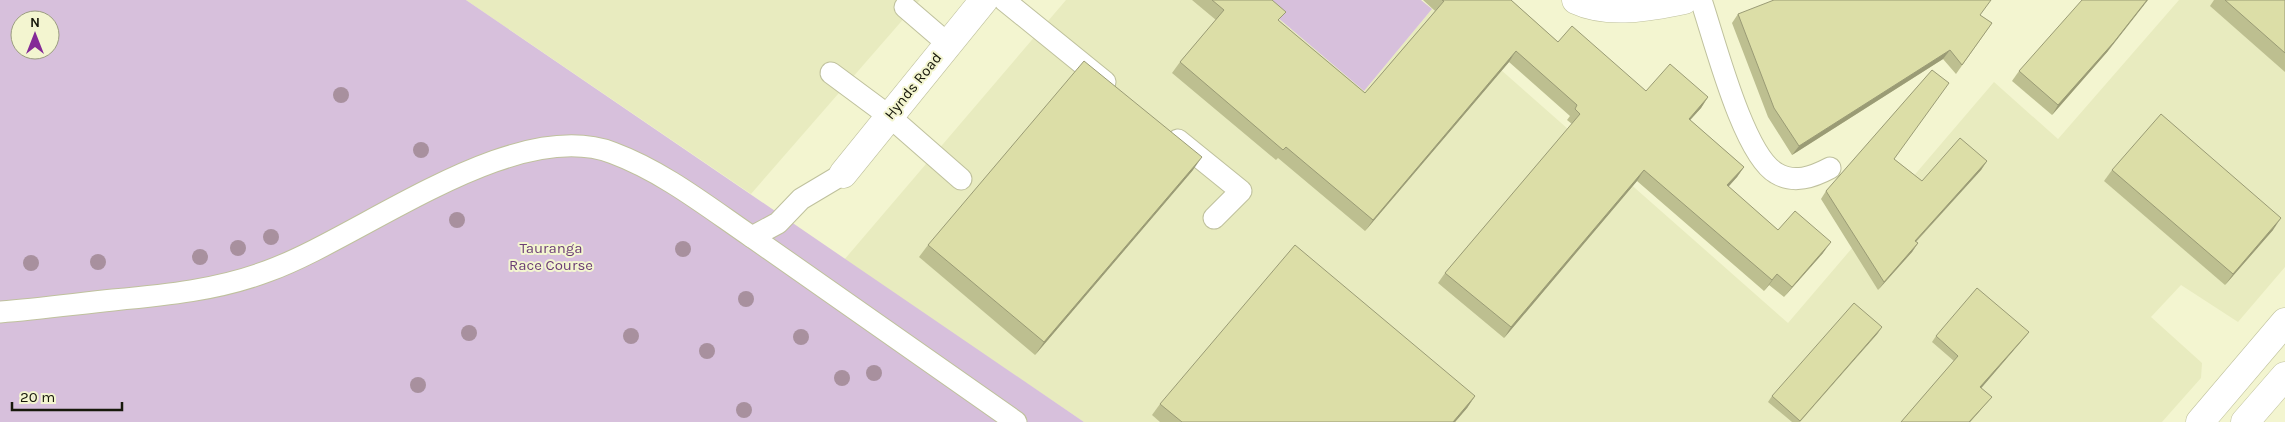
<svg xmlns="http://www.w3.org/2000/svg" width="2285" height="422" viewBox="0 0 2285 422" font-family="Karla,sans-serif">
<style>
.built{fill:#e8ebbf}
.green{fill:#d7c0dc;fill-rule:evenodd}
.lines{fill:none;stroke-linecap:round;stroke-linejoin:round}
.lane-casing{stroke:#bfc19d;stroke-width:23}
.street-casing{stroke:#bfc19d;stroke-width:29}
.secondary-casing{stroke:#bfc19d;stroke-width:29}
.lane{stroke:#fff;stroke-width:21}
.street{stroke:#fff;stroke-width:28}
.secondary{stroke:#fff;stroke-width:28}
.tree{fill:#a8909e}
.wall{fill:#bdbf90}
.shaded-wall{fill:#9a9b75}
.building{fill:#dcdea7;stroke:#9a9b75}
.labels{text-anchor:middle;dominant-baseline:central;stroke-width:4;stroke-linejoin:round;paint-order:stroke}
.street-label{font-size:15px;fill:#17180b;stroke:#f3f5d0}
.park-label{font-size:15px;fill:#6b3d75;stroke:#f3f5d0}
</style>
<rect width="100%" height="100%" fill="#f3f5d0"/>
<g class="built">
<path d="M466 0H920L751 194Z"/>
<path d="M1066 0H1257L1364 91 1432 9 1788 323 1994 82 2058 139 2179 0H2285V267L2238 322 2181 285 2151 317 2202 363 2201 378 2162 422H1084L844 260Z"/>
</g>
<g class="green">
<path d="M0 0H466L1084 422H0ZM20 20H50V50H20Z"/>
<path d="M1257 0H1421L1432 9 1364 91Z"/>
</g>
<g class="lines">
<defs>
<g id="lane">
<path d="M1004 0 1105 82"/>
<path d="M1701 0C1714 38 1743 154 1776 173 1794 184 1813 177 1830 168"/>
<path d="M905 7 948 44"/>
<path d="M831 73 889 116 961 179"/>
<path d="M1178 140 1241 191 1214 218"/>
<path d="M752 237 1016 422"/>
<path d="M0 312C38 309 75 304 113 300 166 295 218 290 268 271 362 237 514 115 613 153 664 172 708 207 752 237L778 223 801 199 843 174"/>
</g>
<g id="street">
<path d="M1576 0C1608 15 1651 7 1684 0"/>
<path d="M843 174 984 0"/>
</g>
<g id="secondary">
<path d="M2200 422 2285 322"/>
<path d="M2245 422 2285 376"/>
</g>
</defs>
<use href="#lane" class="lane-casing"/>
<use href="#street" class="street-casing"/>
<use href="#secondary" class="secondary-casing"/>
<use href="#lane" class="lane"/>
<use href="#street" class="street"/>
<use href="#secondary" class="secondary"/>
</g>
<g class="tree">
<circle cx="341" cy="95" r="8"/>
<circle cx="421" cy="150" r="8"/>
<circle cx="457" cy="220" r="8"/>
<circle cx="271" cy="237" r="8"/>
<circle cx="238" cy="248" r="8"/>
<circle cx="683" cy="249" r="8"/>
<circle cx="200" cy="257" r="8"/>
<circle cx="98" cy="262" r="8"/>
<circle cx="31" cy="263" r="8"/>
<circle cx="746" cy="299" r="8"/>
<circle cx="469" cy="333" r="8"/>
<circle cx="631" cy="336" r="8"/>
<circle cx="801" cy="337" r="8"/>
<circle cx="707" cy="351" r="8"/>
<circle cx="874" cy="373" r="8"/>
<circle cx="842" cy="378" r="8"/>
<circle cx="418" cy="385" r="8"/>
<circle cx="744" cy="410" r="8"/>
</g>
<g class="wall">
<path d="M1192 0H1273L1272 1 1279 21 1365 93 1435 11 1423 0H1511L1558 42 1646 91 1708 97 1701 108 1690 120 1744 167 1737 177 1728 187 1778 230 1823 253 1784 297 1769 285 1764 291 1637 181 1504 338 1438 283 1445 273 1572 124 1567 120 1570 116 1509 62 1365 231 1278 158 1276 160 1172 73 1180 62 1216 20Z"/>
<path d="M2214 0H2285V72L2210 6Z"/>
<path d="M1738 14 1980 15 1992 23 1956 74 1943 59 1792 155 1768 117 1732 23Z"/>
<path d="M2108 51 2052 115 2012 81 2019 71Z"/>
<path d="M1894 159 1922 181 1987 161 1981 170 1916 242 1918 243 1912 252 1878 290 1821 199 1826 191Z"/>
<path d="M1193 170 1035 355 919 257 928 245Z"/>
<path d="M2112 170 2273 230 2225 285 2104 181Z"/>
<path d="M2029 332 2025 337 1981 388 1992 397 1970 422H1901L1954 361 1932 342 1936 336Z"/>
<path d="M1878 333 1800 422H1792L1768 402 1772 396Z"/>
<path d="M1475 396 1467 408 1455 422H1160L1152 415 1160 404Z"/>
</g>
<g class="shaded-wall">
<path d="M2147 0H2148L2108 51 2052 115 2058 105Z"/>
<path d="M1950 50 1943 59 1792 155 1799 146Z"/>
<path d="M1516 51 1509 62 1365 231 1373 220Z"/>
<path d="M1708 97 1701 108 1682 129 1689 119Z"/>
<path d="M1202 157 1193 170 1035 355 1044 342Z"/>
<path d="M1987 161 1981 170 1909 249 1915 241Z"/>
<path d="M1744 167 1737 177 1720 196 1727 185Z"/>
<path d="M1644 170 1637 181 1504 338 1511 327Z"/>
<path d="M2281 218 2273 230 2225 285 2233 274Z"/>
<path d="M1831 242 1823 253 1784 297 1792 287Z"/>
<path d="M1918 243 1912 252 1878 290 1884 282Z"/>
<path d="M1777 274 1769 285 1764 291 1772 280Z"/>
<path d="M1882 327 1878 333 1799 422Z"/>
<path d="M2029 332 2025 337 1977 393 1980 387Z"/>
<path d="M1475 396 1467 408 1455 422H1453Z"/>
<path d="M1992 397 1970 422H1969Z"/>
</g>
<g class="building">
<path d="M1212 0H1272L1286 12 1278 20 1365 93 1444 1 1442 0H1511L1558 42 1572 26 1646 91 1670 64 1708 97 1689 119 1744 167 1727 185 1778 230 1795 211 1831 242 1792 287 1777 274 1772 280 1644 170 1511 327 1445 273 1580 114 1575 109 1577 105 1516 51 1373 220 1286 147 1283 150 1180 62 1224 10Z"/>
<path d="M1774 0H1991L1980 15 1992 23 1962 65 1950 50 1799 146 1774 108 1738 14Z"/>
<path d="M2082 0H2147L2114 42 2058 105 2019 71Z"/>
<path d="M2225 0H2285V53Z"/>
<path d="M1084 61 1202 157 1044 342 928 245Z"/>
<path d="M1932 70 1949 83 1894 159 1922 181 1960 138 1987 161 1915 241 1918 243 1884 282 1826 191Z"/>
<path d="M2161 114 2281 218 2233 274 2112 170Z"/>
<path d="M1295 245 1475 396 1453 422H1182L1160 404Z"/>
<path d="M1977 288 2029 332 1980 387 1992 397 1969 422H1901L1958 356 1936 336Z"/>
<path d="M1854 303 1882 327 1800 421 1772 396Z"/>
</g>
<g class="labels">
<g class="street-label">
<text transform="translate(913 86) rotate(-51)">Hynds Road</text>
</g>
<g class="park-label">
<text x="551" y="248">Tauranga<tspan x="551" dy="17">Race Course</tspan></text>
</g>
</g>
<g transform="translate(35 35)"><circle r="24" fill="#f3f5d0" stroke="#9b9d81"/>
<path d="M0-4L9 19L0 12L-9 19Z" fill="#842a97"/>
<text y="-8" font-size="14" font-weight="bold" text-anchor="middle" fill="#17180b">N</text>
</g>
<path d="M12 402v8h110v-8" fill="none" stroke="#17180b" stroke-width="2.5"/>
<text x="20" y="402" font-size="15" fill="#17180b" stroke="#f3f5d0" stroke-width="4" paint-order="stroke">20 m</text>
</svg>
